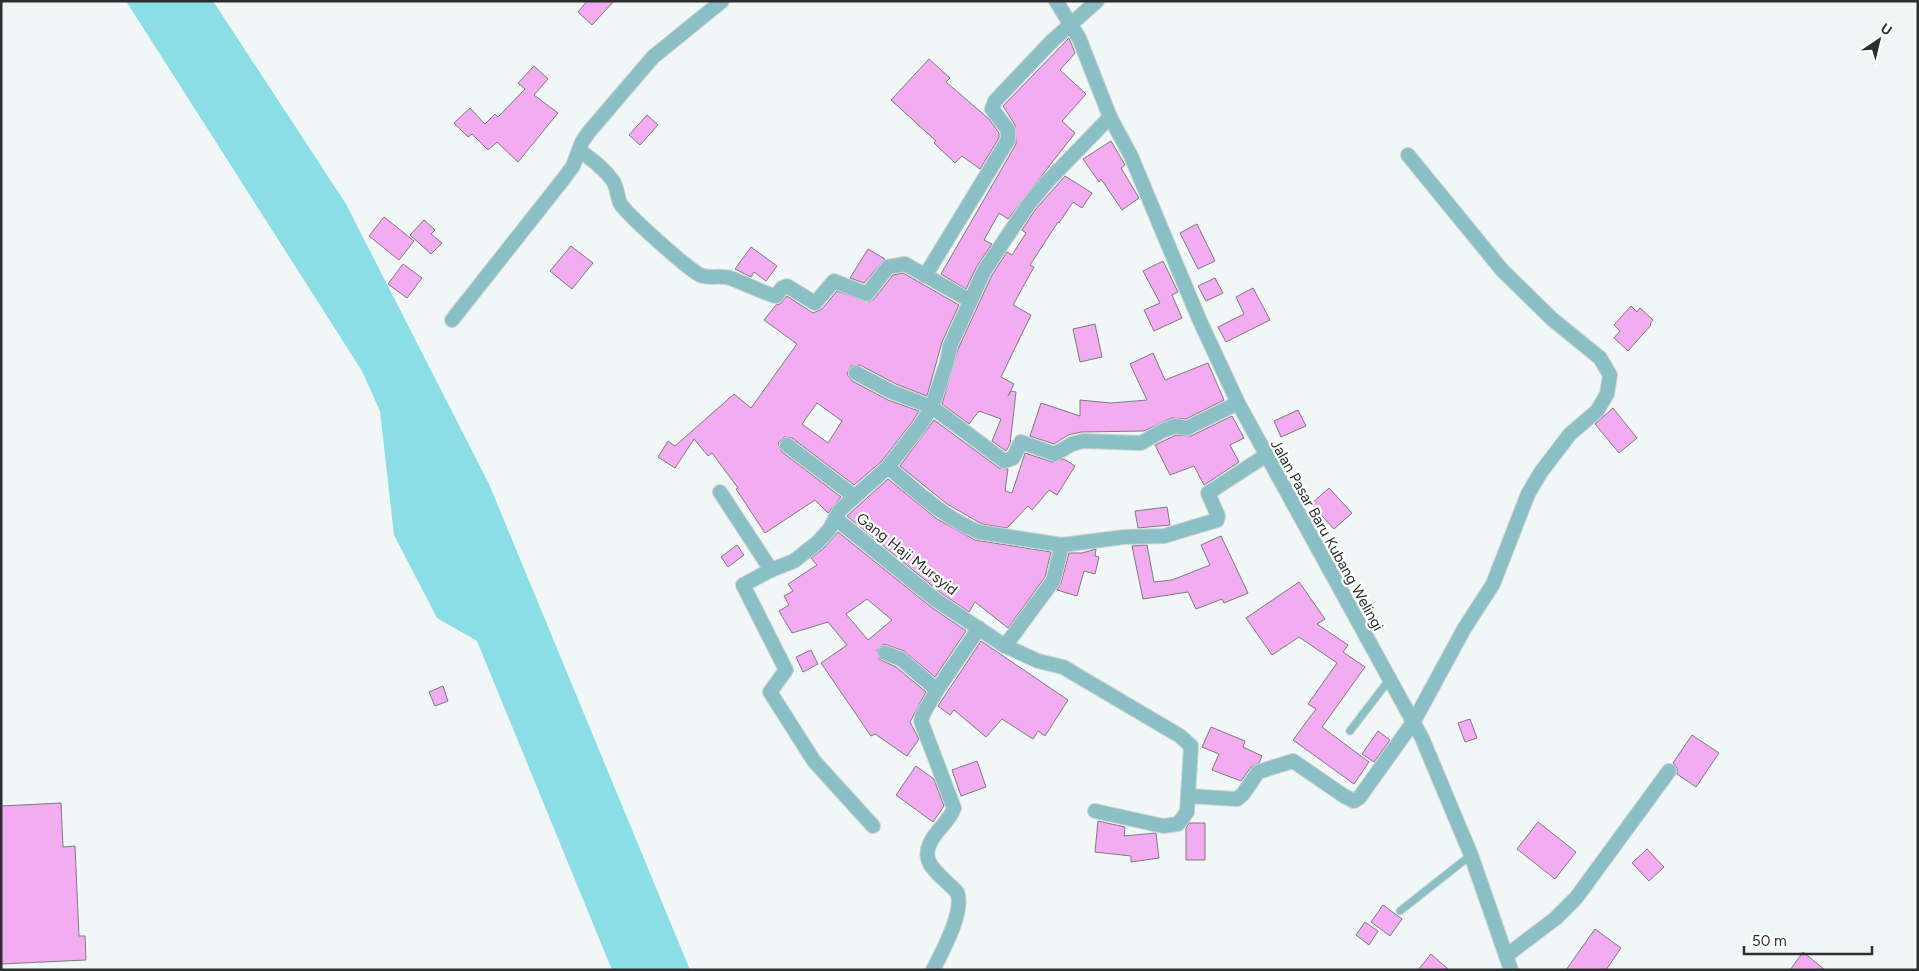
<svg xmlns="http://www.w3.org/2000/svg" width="1919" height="971" viewBox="0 0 1919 971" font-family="Figtree,sans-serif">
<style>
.green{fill:#8bdde6}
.building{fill:#f3abf2;stroke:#7e7b7e;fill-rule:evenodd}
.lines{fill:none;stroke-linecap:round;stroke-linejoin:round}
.lane-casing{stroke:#ced3d3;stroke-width:9}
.street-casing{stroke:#ced3d3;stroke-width:16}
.lane{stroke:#8abfc5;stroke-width:7}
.street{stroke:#8abfc5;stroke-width:14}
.labels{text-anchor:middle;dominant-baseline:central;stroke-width:4.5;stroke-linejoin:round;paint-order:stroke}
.street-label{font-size:15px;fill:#2d2f2f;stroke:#fff}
</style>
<rect width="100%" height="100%" fill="#f1f7f7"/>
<path class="green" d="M126 1H213L346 204 489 484 690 970H612L477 641 437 618 394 535 380 411 362 371Z"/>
<g class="building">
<path d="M587 1H614L592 25 578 12Z"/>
<path d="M1069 38 1075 53 1060 70 1086 94 1062 121 1075 133 1008 219 999 213 984 240 992 244 977 266 966 289 941 274 1016 144 1015 125 1003 106Z"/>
<path d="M929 59 950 78 946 82 989 119 999 133V138L980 169 962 156 955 163 934 143 936 141 891 100Z"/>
<path d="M534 66 548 79 534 95 558 113 518 162 497 142 488 150 472 134 468 137 454 123 470 108 485 124 495 114 498 117 525 89 518 83Z"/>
<path d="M647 115 658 125 640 145 629 135Z"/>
<path d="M1111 141 1125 165 1121 168 1139 198 1122 210 1101 179 1099 182 1083 159Z"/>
<path d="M1065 176 1092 193 1082 208 1073 202 1059 223 1058 222 1030 265 1034 267 1013 305 1031 315 1001 377 1014 384 1008 396 1011 391 1016 392 1010 444 1006 451 992 441 1001 419 979 411 969 424 942 404 958 349 992 275 1007 252 1012 255 1026 233 1022 230 1035 210Z"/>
<path d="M384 217 414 241 399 260 369 236Z"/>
<path d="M424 220 435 230 431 234 442 243 431 254 410 235Z"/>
<path d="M1197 224 1215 261 1198 269 1180 233Z"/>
<path d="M571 246 593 263 572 289 550 271Z"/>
<path d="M751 247 777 266 766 281 754 272 751 277 735 269Z"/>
<path d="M868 249 885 259 864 283 850 278Z"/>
<path d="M1163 261 1178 292 1172 295 1182 318 1154 331 1144 310 1160 303 1143 271Z"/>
<path d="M403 264 422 278 407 298 388 284Z"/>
<path d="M903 273 959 305 942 342 927 396 896 384 860 365 851 366 847 374 852 381 888 400 919 411 912 422 882 461 854 485 792 438 784 437 778 443 782 452 841 497 828 513 815 500 765 533 736 489 738 488 712 453 708 456 694 439 675 468 658 457 668 441 675 446 734 394 751 408 797 344 764 320 776 305 780 304 787 296 813 313 822 309 837 291 869 302 874 299 893 275ZM817 403 842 421 828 443 802 424Z"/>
<path d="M1215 278 1223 293 1206 301 1198 286Z"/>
<path d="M1253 288 1270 320 1226 342 1218 327 1244 314 1236 297Z"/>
<path d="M1631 306 1637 312 1640 308 1653 320 1650 324 1651 325 1628 351 1614 338 1620 331 1614 325Z"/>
<path d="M1095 324 1102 357 1080 362 1073 329Z"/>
<path d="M1153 353 1165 380 1208 363 1224 400 1186 419 1172 418 1144 431 1081 432 1068 435 1054 444 1030 436 1041 403 1080 416V400L1111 403 1147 400 1130 364Z"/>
<path d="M1613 408 1637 438 1619 453 1595 424Z"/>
<path d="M1298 410 1306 426 1281 437 1274 421Z"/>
<path d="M1232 416 1244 438 1230 445 1239 462 1204 485 1194 466 1170 475 1155 445 1176 435 1191 436Z"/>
<path d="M934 420 999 468 1008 469 1005 491 1012 493 1025 453 1052 462 1064 459 1075 466 1057 495 1049 490 1032 510 1028 506 1007 528 982 524 947 504 900 466Z"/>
<path d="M888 479 937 519 975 540 1051 552 1045 577 1008 628 975 602 969 612 941 593 847 516Z"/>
<path d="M1329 488 1352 513 1334 529 1311 504Z"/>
<path d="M1167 507 1170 525 1138 528 1135 511Z"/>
<path d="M838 532 931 607 966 631 935 677 904 651 884 644 877 650 879 659 896 667 926 692 910 722 919 739 907 756 875 734 871 736 821 663 847 645 828 622 792 633 779 611 789 605 784 596 793 591 788 584 817 565 811 558 824 548ZM867 599 892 620 868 640 846 614Z"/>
<path d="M1221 536 1248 593 1224 603 1222 599 1196 609 1188 592 1143 599 1132 546 1147 545 1154 582 1172 580 1210 565 1201 545Z"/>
<path d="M737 545 744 555 728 567 721 557Z"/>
<path d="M1096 549 1095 556 1099 557 1095 574 1084 571 1077 596 1057 590 1061 583 1069 553H1082Z"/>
<path d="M1299 582 1325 619 1317 624 1348 645 1343 652 1365 667 1322 727 1369 762 1354 784 1293 740 1316 709 1308 704 1337 663 1299 637 1272 655 1246 618Z"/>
<path d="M981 641 1068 700 1045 736 1038 731 1033 739 1002 719 986 737 954 710 950 715 938 706Z"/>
<path d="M811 650 818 664 803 672 796 657Z"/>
<path d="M443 686 448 701 435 706 429 692Z"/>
<path d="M1470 719 1477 738 1465 742 1458 723Z"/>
<path d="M1211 727 1245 741 1243 747 1262 756 1259 763 1251 767 1241 781 1212 770 1219 754 1202 747Z"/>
<path d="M1378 731 1390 740 1374 762 1362 754Z"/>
<path d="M1692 735 1719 753 1696 787 1677 774V768L1673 763Z"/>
<path d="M977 761 986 787 961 796 952 770Z"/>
<path d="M916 766 934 779 944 806 933 822 896 795Z"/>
<path d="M61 803 63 847 75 846 79 936H85L86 960 1 964V806Z"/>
<path d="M1098 821 1125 827 1124 836 1156 833 1159 858 1131 862V856L1095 852Z"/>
<path d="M1538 822 1576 852 1555 879 1517 849Z"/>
<path d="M1189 823H1205V860H1186V828Z"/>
<path d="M1647 849 1664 867 1649 881 1632 863Z"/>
<path d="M1383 905 1402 919 1390 936 1371 922Z"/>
<path d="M1365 922 1378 931 1369 945 1356 935Z"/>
<path d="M1595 929 1621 948 1606 970H1566Z"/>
<path d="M1803 952 1825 970H1790Z"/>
<path d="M1431 954 1449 970H1418Z"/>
</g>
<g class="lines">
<defs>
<g id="lane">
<path d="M1350 731 1389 680"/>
<path d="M1400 911 1471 855"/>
</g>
<g id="street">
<path d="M1056 1 1079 38 1110 117 1131 156 1199 319 1238 403 1422 738 1471 855 1511 970"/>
<path d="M579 150C591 159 604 168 613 181 617 187 617 196 620 203 627 215 687 268 700 275 710 279 720 275 730 278 740 281 770 296 776 296L782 288 787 286 815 303 834 281 867 294 888 267 905 264 969 300"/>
<path d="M925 276 1008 140V130L992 109 995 101 1051 42 1097 1"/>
<path d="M452 320 565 177 573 166 582 142 588 133 653 57 722 1"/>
<path d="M856 373 892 392 932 407 1004 461 1013 458 1021 442 1055 454 1072 444 1083 441 1141 443 1162 431 1175 426 1187 428 1238 403"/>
<path d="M787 445 854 496"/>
<path d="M888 467C916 491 944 518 979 532L1062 545 1124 537 1164 536 1217 520 1218 516 1208 493 1265 456"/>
<path d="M720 492 771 570 794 561 818 542 829 530 840 510 888 467 919 427 932 407 947 362 950 346 984 271 1028 205 1047 182 1110 117"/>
<path d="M835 518 936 600 1005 646 1038 661 1063 667 1180 736 1191 746 1187 812 1178 824 1163 826 1095 811"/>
<path d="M771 570 743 585 786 670 770 692 814 761 873 826"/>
<path d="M1005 646 1053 581 1062 545"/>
<path d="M885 653 901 659 937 690 923 714 921 721 954 808C951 817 944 824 938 831 913 861 937 871 957 892 965 911 942 952 933 970"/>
<path d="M937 690 979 628"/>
<path d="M1188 796 1237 799 1243 794 1258 772 1293 761 1344 796 1354 801 1359 798 1414 721 1464 629 1493 584 1528 494 1541 472 1570 434 1597 411 1607 394 1610 375 1600 358 1552 319 1502 270 1408 155"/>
<path d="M1506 956 1556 918 1576 898 1669 771"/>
</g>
</defs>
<use href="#lane" class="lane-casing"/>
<use href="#street" class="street-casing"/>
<use href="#lane" class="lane"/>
<use href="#street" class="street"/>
</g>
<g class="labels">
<g class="street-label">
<text transform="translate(1327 535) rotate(61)">Jalan Pasar Baru Kubang Welingi</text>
<text transform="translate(907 554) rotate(38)">Gang Haji Mursyid</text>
</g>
</g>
<rect width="1919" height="971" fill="none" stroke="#2d2f2f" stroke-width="5"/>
<g transform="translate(1879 40) rotate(35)" stroke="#ffffff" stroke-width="4" paint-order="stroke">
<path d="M0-4L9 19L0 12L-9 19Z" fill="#2d2f2f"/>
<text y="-8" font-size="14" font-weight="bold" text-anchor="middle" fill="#2d2f2f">U</text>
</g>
<path d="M1744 946v8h128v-8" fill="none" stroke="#2d2f2f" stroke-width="2.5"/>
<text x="1752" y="946" font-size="15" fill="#2d2f2f" stroke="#ffffff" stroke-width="4" paint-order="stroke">50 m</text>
</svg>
